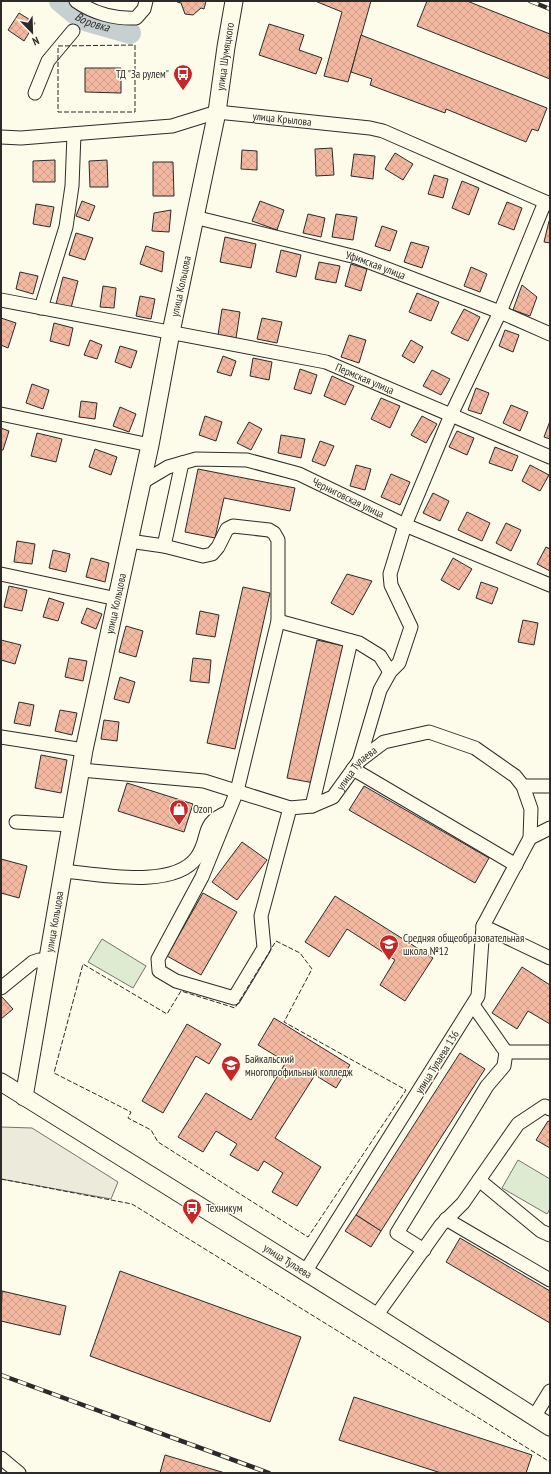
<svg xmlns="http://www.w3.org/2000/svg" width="551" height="1474" viewBox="0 0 551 1474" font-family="'PT Sans Narrow',sans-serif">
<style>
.green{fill:#deebd1;stroke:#74746e}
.parking{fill:#eceadb;stroke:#74746e}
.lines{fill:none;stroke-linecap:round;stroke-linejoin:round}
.river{stroke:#c7d0d0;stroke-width:22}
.building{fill:url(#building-cross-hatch);stroke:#2b2b2b}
.minor-casing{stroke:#2b2b2b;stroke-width:15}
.major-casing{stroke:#2b2b2b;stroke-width:19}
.minor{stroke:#fdfbea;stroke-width:13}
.major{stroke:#fdfbea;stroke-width:17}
.rail-casing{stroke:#2b2b2b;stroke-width:4.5}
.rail{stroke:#fdfbea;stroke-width:3;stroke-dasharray:9;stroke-linecap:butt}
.fence{stroke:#2b2b2b;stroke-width:1;stroke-dasharray:5 2;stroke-linecap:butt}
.labels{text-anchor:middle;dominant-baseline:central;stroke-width:3;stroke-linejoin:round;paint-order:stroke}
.street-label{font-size:11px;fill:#2b2b2b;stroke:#fdfbea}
.poi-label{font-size:11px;fill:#2b2b2b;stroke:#fdfbea;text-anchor:start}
.water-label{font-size:12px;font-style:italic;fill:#2b2b2b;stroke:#fdfbea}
</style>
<defs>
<pattern id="building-cross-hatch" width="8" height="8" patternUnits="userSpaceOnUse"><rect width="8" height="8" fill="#f2b8a0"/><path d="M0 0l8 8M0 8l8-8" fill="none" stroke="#d09e8a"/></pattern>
</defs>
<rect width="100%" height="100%" fill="#fdfbea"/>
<g class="green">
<path d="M102 939 146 966 133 988 88 962Z"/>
<path d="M518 1160 550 1179V1209L547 1214 502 1188Z"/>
</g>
<path class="parking" d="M1 1127 32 1128 118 1182 111 1199 1 1179Z"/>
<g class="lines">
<path class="river" id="s1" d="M60 1 77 15 88 21 130 33"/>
</g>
<g class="building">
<path d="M177 1H206L204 9 201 8 193 15 185 14 181 3 177 2Z"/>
<path d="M315 1H371L348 82 324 76 342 12Z"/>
<path d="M427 1H467L550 34V79L417 26Z"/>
<path d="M19 13 35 23 24 41 8 30Z"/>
<path d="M269 24 304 35 299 50 322 58 316 74 259 55Z"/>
<path d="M361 35 547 108 538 131 532 129 526 142 446 109 445 113 370 85 372 79 351 72Z"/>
<path d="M85 68H121V93L85 92Z"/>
<path d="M332 148 334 175 316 176 315 149Z"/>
<path d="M242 150 257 151V170L241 169Z"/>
<path d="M395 153 413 164 403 180 385 169Z"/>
<path d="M354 154 375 156 373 179 351 176Z"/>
<path d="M55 160V182H33V161Z"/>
<path d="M107 160 108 187H90L89 161Z"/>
<path d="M153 162H173L174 196H153Z"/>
<path d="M434 175 448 179 443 198 428 194Z"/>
<path d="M462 181 479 188 469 215 452 208Z"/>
<path d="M82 201 95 206 89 221 76 216Z"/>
<path d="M260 201 284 210 277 230 252 221Z"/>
<path d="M507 202 522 208 514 230 498 224Z"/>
<path d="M36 204 54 207 50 227 33 224Z"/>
<path d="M171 210 169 232 152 231 154 213Z"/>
<path d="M308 214 325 218 321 237 303 233Z"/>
<path d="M336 214 357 217 353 240 332 237Z"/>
<path d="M549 221H550V243L544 242Z"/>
<path d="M382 226 397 231 390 251 375 246Z"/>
<path d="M76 233 93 238 85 260 69 255Z"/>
<path d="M225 237 256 244 251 268 220 262Z"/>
<path d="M411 242 429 247 422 268 404 262Z"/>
<path d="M146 246 164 252 162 272 140 264Z"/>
<path d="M281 250 301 255 296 277 276 272Z"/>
<path d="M319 262 340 266 336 283 315 279Z"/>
<path d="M351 264 367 269 361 291 345 286Z"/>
<path d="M471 267 487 274 480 292 464 286Z"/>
<path d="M20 272 38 276 33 294 16 289Z"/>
<path d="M63 277 78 281 71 308 56 304Z"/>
<path d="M522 285 537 297 530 316 513 310Z"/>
<path d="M103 286 116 288 114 308 100 307Z"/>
<path d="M417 293 439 302 431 321 409 312Z"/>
<path d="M140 296 155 299 151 319 136 316Z"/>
<path d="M222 309 240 312 236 338 218 335Z"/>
<path d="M464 309 480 317 468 341 451 333Z"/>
<path d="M1 318 16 323 8 348 1 345Z"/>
<path d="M262 318 282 322 277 343 257 339Z"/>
<path d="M54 323 73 328 69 346 50 341Z"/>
<path d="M505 330 519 335 513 352 499 346Z"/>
<path d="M349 335 366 340 359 363 341 357Z"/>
<path d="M90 340 102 345 97 359 84 355Z"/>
<path d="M411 340 423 347 414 363 402 356Z"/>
<path d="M120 346 137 351 131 368 115 362Z"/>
<path d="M223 356 236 361 231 376 217 372Z"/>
<path d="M253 358 272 362 269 380 250 376Z"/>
<path d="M300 369 317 375 311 394 294 389Z"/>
<path d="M432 370 450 379 441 395 423 386Z"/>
<path d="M332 376 354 386 345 405 324 396Z"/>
<path d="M32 384 49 390 43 409 26 403Z"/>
<path d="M476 388 489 393 481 414 468 410Z"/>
<path d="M381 398 400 406 390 428 371 419Z"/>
<path d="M81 401 97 403 95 419 79 417Z"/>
<path d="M511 405 528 412 520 431 503 423Z"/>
<path d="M120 407 136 414 129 432 113 426Z"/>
<path d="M205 416 222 422 216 441 199 435Z"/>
<path d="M422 416 437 424 426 443 411 435Z"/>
<path d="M550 421V439L544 437Z"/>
<path d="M249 422 262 429 251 450 237 443Z"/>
<path d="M1 428 9 431 3 450H1Z"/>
<path d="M457 431 474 438 467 455 449 447Z"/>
<path d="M37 433 62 439 56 462 31 456Z"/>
<path d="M281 435 305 439 301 458 278 453Z"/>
<path d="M320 441 334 446 325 466 312 461Z"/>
<path d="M495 447 518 456 512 471 489 463Z"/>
<path d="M95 449 117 457 111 475 89 467Z"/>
<path d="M356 465 371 469 365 490 350 486Z"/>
<path d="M530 465 549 475 540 491 522 481Z"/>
<path d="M198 469 295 488 290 511 224 498 215 538 185 532Z"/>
<path d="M391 474 410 482 400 505 381 497Z"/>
<path d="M433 493 449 501 440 521 423 513Z"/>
<path d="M467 512 490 523 482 541 458 530Z"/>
<path d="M506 523 521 530 511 551 496 543Z"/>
<path d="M17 541 35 544 32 564 14 562Z"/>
<path d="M546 547 550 549V571L537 564Z"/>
<path d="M53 550 70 554 66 572 49 568Z"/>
<path d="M91 558 109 563 105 582 86 577Z"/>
<path d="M453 558 472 569 459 590 441 580Z"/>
<path d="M347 574 372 581 353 615 331 603Z"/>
<path d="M481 582 498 588 492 604 476 598Z"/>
<path d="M9 586 27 590 22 611 4 607Z"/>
<path d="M243 587 270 593 235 749 207 743Z"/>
<path d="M49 598 64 603 58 621 43 617Z"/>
<path d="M87 608 102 614 96 629 81 623Z"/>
<path d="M200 611 219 615 215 637 196 634Z"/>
<path d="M523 620 538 623 534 645 518 642Z"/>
<path d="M126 626 143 631 136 657 119 652Z"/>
<path d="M1 640 21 645 15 664 1 660Z"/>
<path d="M317 640 344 646 314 783 287 778Z"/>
<path d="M69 658 87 661 83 681 65 677Z"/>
<path d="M193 658 211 660 209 683 190 681Z"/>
<path d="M120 677 135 682 129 703 114 699Z"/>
<path d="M19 702 34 705 30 726 14 723Z"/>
<path d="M60 710 77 713 72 735 55 731Z"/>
<path d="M104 720 119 722 117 741 101 739Z"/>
<path d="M41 755 67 760 61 793 35 788Z"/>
<path d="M127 783 193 804 184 832 118 811Z"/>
<path d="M364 786 489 858 475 883 349 810Z"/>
<path d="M242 842 267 860 237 900 212 882Z"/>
<path d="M1 859 27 866 19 898 1 893Z"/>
<path d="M203 893 237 912 201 975 167 956Z"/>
<path d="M335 896 433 958 405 1001 380 985 395 960 347 929 329 957 305 942Z"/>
<path d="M522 967 550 985V1024L528 1011 517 1029 492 1013Z"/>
<path d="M2 997 13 1009 1 1019V999Z"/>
<path d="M274 1018 350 1065 336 1088 315 1075 275 1138 321 1167 297 1206 272 1192 283 1173 264 1161 258 1171 230 1155 237 1144 216 1131 203 1152 178 1137 206 1093 251 1120 286 1062 258 1045Z"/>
<path d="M187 1024 221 1044 209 1064 196 1056 163 1113 142 1101Z"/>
<path d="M460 1053 485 1069 381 1231 356 1215Z"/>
<path d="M548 1121 550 1122V1148L536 1140Z"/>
<path d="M356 1215 381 1231 371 1247 345 1231Z"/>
<path d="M460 1238 550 1291V1323L446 1262Z"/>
<path d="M120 1271 301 1337 270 1422 90 1356Z"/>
<path d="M2 1291 66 1306 60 1335 1 1321Z"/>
<path d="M354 1397 532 1455 526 1473H441L339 1440Z"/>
<path d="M165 1455 225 1473H160Z"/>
</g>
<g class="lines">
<defs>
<g id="minor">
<path d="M76 1C93 13 115 19 136 18L144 9 146 1"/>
<path d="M35 93 48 61 73 31"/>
<path id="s2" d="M1 137 21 138 172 126 217 112 370 128 383 131 550 204"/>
<path id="s3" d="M194 217 356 257 500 312 550 334"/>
<path id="s4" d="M1 300 326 362 550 457"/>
<path d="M41 308 66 227 72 186 74 134"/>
<path d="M1 414 150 445"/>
<path id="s5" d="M141 483 168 467 196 459 247 460 299 474 405 525 550 585"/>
<path d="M129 541 164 546 203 556 212 554 218 547 227 529 233 526 269 530 274 533 278 540V621L237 791 202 877 158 959 159 971 176 981 234 998 264 948 261 916 290 808"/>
<path d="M164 546 182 463"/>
<path d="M1 574 117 599"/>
<path d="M278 621 359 643 380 656 390 672"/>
<path d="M1 737 84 750"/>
<path d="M359 761 380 690 390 672 399 663 411 627 391 585 390 574 405 525 451 415 500 312 545 202"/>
<path d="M353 769 516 865"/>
<path id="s6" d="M81 770 204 781 290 808 312 806 333 797 359 761 384 742 429 732 475 748 515 776 523 786 531 809 530 838 483 926 478 996 305 1272"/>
<path d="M523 786H550"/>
<path d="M312 806 351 641"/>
<path d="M16 822 71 825"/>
<path d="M530 838 550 828"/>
<path d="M63 871C98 874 174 890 197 857 211 837 199 824 228 812"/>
<path d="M483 926 550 958"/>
<path d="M1 988 33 962 39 960 48 962"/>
<path d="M506 1052H550"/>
<path d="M479 1180 541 1231 550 1235"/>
<path d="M446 1219 550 1280"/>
<path d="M424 1250 397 1233 487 1086 504 1066 506 1052 473 1005"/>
<path d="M376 1316 441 1225 463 1203 518 1124 545 1106 550 1109"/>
<path d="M534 1417 550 1391"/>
<path d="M1 1458 19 1473"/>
</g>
<g id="major">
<path id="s7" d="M1 1082 376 1316 550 1427"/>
<path id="s8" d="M24 1097 84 750 150 445 171 332 217 112 226 47 234 1"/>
</g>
</defs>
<use href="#minor" class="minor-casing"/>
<use href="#major" class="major-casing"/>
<use href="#minor" class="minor"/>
<use href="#major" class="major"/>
<defs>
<g id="rail">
<path d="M530 1 550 9"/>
<path d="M1 1375 269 1473"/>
</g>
</defs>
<use href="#rail" class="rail-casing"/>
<use href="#rail" class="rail"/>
<g class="fence">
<path d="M135 45V112H58V46Z"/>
<path d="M276 941 300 953 312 969 284 1022 406 1090 308 1237 158 1142 151 1130 128 1118 131 1112 54 1073 83 964 167 1014 181 991 235 1008Z"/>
<path d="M1 1179 132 1204 550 1462"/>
</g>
</g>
<defs>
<symbol id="bus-pin" viewBox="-11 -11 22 30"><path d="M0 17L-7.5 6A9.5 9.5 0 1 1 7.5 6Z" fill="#c62828" stroke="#fdfbea"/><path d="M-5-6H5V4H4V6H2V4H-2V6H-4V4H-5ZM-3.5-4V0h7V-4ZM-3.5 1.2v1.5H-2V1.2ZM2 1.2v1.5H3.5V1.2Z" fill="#fff"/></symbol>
<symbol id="shop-pin" viewBox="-11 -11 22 30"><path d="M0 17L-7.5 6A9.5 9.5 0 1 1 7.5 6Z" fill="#c62828" stroke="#fdfbea"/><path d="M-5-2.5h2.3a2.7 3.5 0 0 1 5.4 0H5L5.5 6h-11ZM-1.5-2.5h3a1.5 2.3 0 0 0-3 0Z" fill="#fff"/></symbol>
<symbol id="school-pin" viewBox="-11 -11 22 30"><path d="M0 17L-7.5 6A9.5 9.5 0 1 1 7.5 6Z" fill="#c62828" stroke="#fdfbea"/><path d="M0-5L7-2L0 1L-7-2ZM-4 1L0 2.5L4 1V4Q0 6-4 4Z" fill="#fff"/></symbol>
<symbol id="university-pin" viewBox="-11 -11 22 30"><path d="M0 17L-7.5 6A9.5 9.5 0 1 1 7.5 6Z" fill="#c62828" stroke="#fdfbea"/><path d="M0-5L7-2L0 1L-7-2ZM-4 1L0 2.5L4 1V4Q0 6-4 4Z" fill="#fff"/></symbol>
</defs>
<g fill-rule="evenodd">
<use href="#bus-pin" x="172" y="63" width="22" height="30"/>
<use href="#shop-pin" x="168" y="798" width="22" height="30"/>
<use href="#school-pin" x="378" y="933" width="22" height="30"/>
<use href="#university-pin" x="220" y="1054" width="22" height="30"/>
<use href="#bus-pin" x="181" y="1197" width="22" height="30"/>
</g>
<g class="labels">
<g class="street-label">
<text stroke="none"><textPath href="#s8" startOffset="1060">улица Шумяцкого</textPath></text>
<text stroke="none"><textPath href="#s2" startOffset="284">улица Крылова</textPath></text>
<text stroke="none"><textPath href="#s3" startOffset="188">Уфимская улица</textPath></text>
<text stroke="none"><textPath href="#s8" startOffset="826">улица Кольцова</textPath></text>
<text stroke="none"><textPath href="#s4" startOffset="373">Пермская улица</textPath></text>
<text stroke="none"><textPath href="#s5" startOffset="220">Черниговская улица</textPath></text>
<text stroke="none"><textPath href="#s8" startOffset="502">улица Кольцова</textPath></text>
<text stroke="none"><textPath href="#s6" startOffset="296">улица Тулаева</textPath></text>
<text stroke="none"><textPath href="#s8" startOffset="178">улица Кольцова</textPath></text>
<text transform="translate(437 1062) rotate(-58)">улица Тулаева 136</text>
<text stroke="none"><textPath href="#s7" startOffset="338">улица Тулаева</textPath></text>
</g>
<g class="poi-label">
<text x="169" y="74" text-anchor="end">ТД "За рулем"</text>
<text x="193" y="809">Ozon</text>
<text x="403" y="938">Средняя общеобразовательная<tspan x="403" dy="13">школа №12</tspan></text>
<text x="245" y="1059">Байкальский<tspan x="245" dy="13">многопрофильный колледж</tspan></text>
<text x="206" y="1208">Техникум</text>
</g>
<g class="water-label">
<text stroke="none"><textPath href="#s1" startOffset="39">Воровка</textPath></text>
</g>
</g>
<rect width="551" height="1474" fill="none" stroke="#2b2b2b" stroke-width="4"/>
<g transform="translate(32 32) rotate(157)" stroke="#fdfbea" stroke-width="3" paint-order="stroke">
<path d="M0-3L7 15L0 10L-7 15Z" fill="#2b2b2b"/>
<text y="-6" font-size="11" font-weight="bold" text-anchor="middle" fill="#2b2b2b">N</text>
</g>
</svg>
